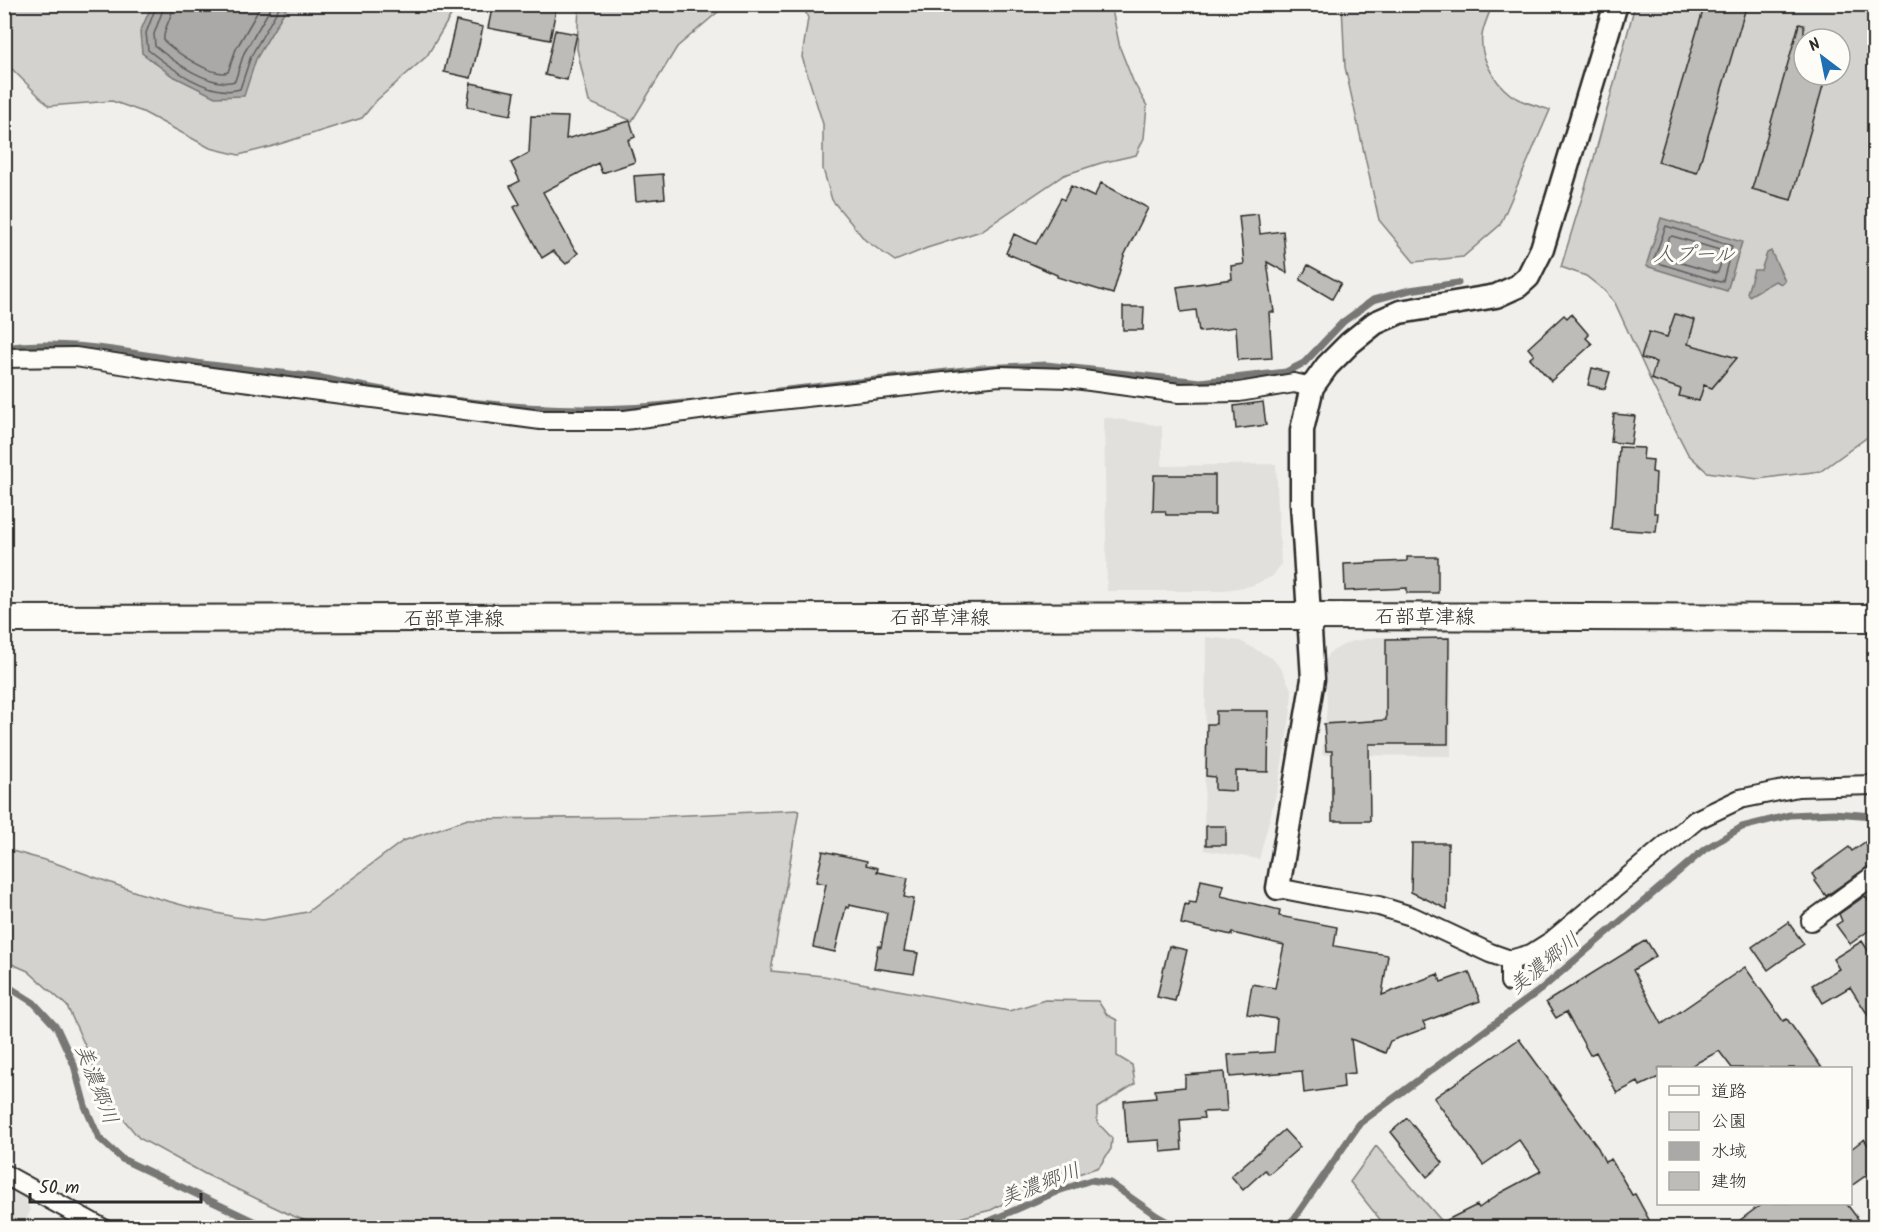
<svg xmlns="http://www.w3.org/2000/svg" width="1879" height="1232" font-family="Kalam,'Klee One',sans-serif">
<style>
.built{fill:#e1e0dc}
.green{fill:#d3d2cf;stroke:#7f7e7d;stroke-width:1.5;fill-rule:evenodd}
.water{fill:#aaa9a7;stroke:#777775;stroke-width:1.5}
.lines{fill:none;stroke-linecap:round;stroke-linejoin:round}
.shore{stroke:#5e5d5d;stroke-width:1.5}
.stream{stroke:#777775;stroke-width:7}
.building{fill:#bdbcb8;stroke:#2b2b2b;stroke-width:1.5}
.minor-casing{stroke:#2b2b2b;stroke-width:22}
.tertiary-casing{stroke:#2b2b2b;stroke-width:27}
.secondary-casing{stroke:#2b2b2b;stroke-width:30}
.minor{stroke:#fdfcf7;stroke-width:18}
.tertiary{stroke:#fdfcf7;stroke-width:22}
.secondary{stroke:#fdfcf7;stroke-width:26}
.labels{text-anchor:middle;stroke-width:6;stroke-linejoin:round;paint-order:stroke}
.street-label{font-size:20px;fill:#2b2b2b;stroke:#fdfcf7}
.water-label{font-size:21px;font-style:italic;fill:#575756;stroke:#fdfcf7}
</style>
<rect width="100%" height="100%" fill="#f0efeb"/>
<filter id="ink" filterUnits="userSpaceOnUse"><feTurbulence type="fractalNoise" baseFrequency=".0167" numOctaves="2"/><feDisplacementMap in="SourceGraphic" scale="12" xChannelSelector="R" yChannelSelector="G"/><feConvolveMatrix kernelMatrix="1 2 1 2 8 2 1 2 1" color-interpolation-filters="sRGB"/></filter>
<g filter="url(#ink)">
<path class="built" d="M 1104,417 L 1162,426 L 1162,466 L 1276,464 L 1281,564 L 1273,576 L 1251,586 L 1218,591 L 1107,591 Z
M 1206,637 L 1240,641 L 1272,658 L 1282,670 L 1292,691 L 1290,718 L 1278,787 L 1259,859 L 1204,850 Z
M 1377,637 L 1451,640 L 1451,756 L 1322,755 L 1327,706 L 1325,661 L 1329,653 L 1349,642 Z
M 5,1185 L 26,1197 L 30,1211 L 23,1227 L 5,1227 Z"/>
<path class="green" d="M 4,5 L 457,5 L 427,56 L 377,100 L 362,118 L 270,147 L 239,155 L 210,148 L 143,112 L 112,101 L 49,106 L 5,62 Z
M 579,5 L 579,4 L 726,5 L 677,47 L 632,121 L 589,102 L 577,49 Z
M 803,5 L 1111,5 L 1120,48 L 1133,81 L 1147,106 L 1144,138 L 1136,155 L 1101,163 L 1064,175 L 981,231 L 927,248 L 895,261 L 865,240 L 832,200 L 823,169 L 823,124 L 802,57 L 808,18 Z
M 1342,5 L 1492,5 C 1489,15 1483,26 1482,36 C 1479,59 1498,89 1518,99 C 1528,104 1539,106 1550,110 L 1500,225 L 1463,257 L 1414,262 L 1379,220 L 1345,67 Z
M 1635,5 L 1874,5 L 1874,435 L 1869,436 L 1821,471 L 1758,479 L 1707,472 L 1688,454 L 1653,386 L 1615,303 L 1605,291 L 1586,276 L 1561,267 L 1594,158 ZM 1804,39 L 1840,39 L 1840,75 L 1804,75 Z
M 799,810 L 771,971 L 824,976 L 1009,1011 L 1045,1000 L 1098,1001 L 1107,1015 L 1117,1020 L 1117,1056 L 1132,1065 L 1135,1084 L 1097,1108 L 1097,1122 L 1112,1138 L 1111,1149 L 1099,1167 L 1028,1191 L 991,1210 L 963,1217 L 935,1227 L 322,1227 L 293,1216 L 205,1174 L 139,1138 L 105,1097 L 87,1050 L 67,1006 L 28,971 L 5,961 L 5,849 L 55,863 L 139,893 L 189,907 L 235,917 L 263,920 L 307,912 L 403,841 L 468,819 L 644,817 Z
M 1376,1146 L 1447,1227 L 1386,1227 L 1350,1182 Z"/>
<path class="water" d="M 152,5 L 287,4 L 287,7 L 256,59 L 244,96 L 215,97 L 171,75 L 142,53 L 140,32 Z
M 1661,218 L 1742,242 L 1727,291 L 1646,266 Z
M 1771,251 L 1785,281 L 1782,284 L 1775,281 L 1749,296 L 1747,293 L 1754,270 L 1761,270 L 1767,253 Z"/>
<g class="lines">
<path class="shore" d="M 157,4 L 146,33 L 148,50 C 171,68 210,98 240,89 L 251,56 L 281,4
M 165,4 L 154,34 L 155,46 C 173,61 211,89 235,81 L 244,53 L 273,4
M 174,4 C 173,17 162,29 164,41 C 176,52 213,78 228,72 L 236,49 L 262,4
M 1666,226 L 1732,246 L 1723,281 L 1720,282 L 1655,262 L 1654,259 Z
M 1672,236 L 1723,251 L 1724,254 L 1718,272 L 1715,273 L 1665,258 L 1663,255 L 1669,238 Z"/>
<path class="stream" d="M 4,348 C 70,338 138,355 203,364 C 240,369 278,372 315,377 C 336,380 357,386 377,389 C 479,406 581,416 684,403
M 778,391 L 983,368 L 1046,365 L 1200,382 L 1286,372 L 1304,363 L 1343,322 L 1373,300 L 1410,290 L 1458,283
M 4,984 L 34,1003 L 57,1028 L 74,1065 L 85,1106 L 99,1138 L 122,1159 L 268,1228
M 974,1228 L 1058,1191 L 1091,1180 L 1110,1183 L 1157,1216 L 1179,1228
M 1283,1228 L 1294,1219 L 1360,1123 L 1540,990 L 1705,849 L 1742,827 L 1790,815 L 1833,813 L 1874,816"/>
</g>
<path class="building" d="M 493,4 L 557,4 L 550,40 L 488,28 Z
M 1705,4 L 1747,4 L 1697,173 L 1658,162 Z
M 456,21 L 483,27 L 471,78 L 444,72 Z
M 1799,24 L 1804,25 L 1804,75 L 1826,75 L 1791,200 L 1752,189 Z
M 555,30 L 577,34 L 567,80 L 545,75 Z
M 471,83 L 515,92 L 511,115 L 467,107 Z
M 531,116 L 568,117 L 566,139 L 630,121 L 635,137 L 628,140 L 635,162 L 602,173 L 598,163 L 543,192 L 573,247 L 578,253 L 566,264 L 553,251 L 542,258 L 514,207 L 520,204 L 510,186 L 520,181 L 511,163 L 529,153 Z
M 663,174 L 665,198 L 636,201 L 634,176 Z
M 1101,183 L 1148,208 L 1124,256 L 1113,294 L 1057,277 L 1057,275 L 1006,253 L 1014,234 L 1036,244 L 1061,198 L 1064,200 L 1071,186 L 1094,197 Z
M 1258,214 L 1260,234 L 1283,231 L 1287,273 L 1267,262 L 1274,312 L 1269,312 L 1272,358 L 1238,360 L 1236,327 L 1199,332 L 1196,310 L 1181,312 L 1177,287 L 1232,279 L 1231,266 L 1244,264 L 1239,216 Z
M 1308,265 L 1341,283 L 1332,299 L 1300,280 Z
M 1123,307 L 1144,307 L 1143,330 L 1123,330 Z
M 1571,314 L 1589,335 L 1586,338 L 1592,344 L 1551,381 L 1530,358 L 1534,355 L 1528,348 L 1564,315 L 1567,318 Z
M 1675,314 L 1695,320 L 1688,344 L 1737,358 L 1712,388 L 1704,385 L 1699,401 L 1679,396 L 1681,389 L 1651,379 L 1656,362 L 1641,358 L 1649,332 L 1667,337 Z
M 1592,368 L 1610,372 L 1605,389 L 1588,385 Z
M 1263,402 L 1266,425 L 1236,429 L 1234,406 Z
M 1614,414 L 1635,416 L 1631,444 L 1611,442 Z
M 1619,447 L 1644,448 L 1643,459 L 1653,460 L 1652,472 L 1656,473 L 1654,513 L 1658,513 L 1656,532 L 1611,529 L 1613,505 L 1615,505 Z
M 1154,475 L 1215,475 L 1215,515 L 1166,515 L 1165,511 L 1153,511 Z
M 1407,557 L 1438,557 L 1438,593 L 1407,593 L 1407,588 L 1345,591 L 1344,564 L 1407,561 Z
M 1449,638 L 1448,744 L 1369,744 L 1370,821 L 1332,821 L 1332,751 L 1326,751 L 1324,724 L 1386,720 L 1386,639 Z
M 1216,711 L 1269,711 L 1268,772 L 1236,771 L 1236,791 L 1215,790 L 1215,777 L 1206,776 L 1207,724 L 1216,724 Z
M 1206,826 L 1226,826 L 1226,845 L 1206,845 Z
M 1865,842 L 1875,855 L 1875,862 L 1826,896 L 1815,881 L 1816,880 L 1812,874 L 1849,847 L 1852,851 Z
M 1412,843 L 1448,843 L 1447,909 L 1411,892 Z
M 823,851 L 867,861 L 866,865 L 878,868 L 877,872 L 908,878 L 904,897 L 914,899 L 904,951 L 918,953 L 914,974 L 874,968 L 878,946 L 881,947 L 887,913 L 849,905 L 849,908 L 846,907 L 835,952 L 813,947 L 826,884 L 816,882 Z
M 1201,880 L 1224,885 L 1221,896 L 1280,910 L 1279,916 L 1337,927 L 1334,946 L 1388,955 L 1382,995 L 1438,974 L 1441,982 L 1469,972 L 1480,1001 L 1423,1022 L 1426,1028 L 1390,1041 L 1385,1053 L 1351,1039 L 1355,1073 L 1343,1074 L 1344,1087 L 1304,1093 L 1302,1071 L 1230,1077 L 1228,1055 L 1274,1052 L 1277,1019 L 1247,1014 L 1252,984 L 1275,988 L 1284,945 L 1232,933 L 1232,935 L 1181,924 L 1185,904 L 1189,905 L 1189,902 L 1196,903 Z
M 1865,896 L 1875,910 L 1875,926 L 1850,944 L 1836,925 L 1842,921 L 1839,914 Z
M 1788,922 L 1804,944 L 1768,970 L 1752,947 Z
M 1646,940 L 1656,956 L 1633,970 L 1662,1024 L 1745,967 L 1783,1021 L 1787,1019 L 1822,1068 L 1732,1068 L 1719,1051 L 1687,1068 L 1659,1068 L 1659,1077 L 1640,1086 L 1638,1082 L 1617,1093 L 1596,1052 L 1590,1055 L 1566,1012 L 1556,1018 L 1546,1002 Z
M 1862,941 L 1875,961 L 1875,1026 L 1850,987 L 1823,1003 L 1812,985 L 1839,969 L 1833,959 Z
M 1169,946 L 1187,950 L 1175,1001 L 1157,997 Z
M 1519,1039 L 1598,1148 L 1605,1162 L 1611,1159 L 1632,1195 L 1635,1194 L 1653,1227 L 1433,1227 L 1477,1205 L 1479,1208 L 1500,1193 L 1541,1171 L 1519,1140 L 1483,1165 L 1434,1098 Z
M 1224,1072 L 1227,1111 L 1203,1112 L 1204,1118 L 1180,1120 L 1182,1150 L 1161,1152 L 1160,1140 L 1127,1142 L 1124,1101 L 1156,1098 L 1155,1090 L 1185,1087 L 1185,1075 Z
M 1407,1118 L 1443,1163 L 1427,1177 L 1391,1132 Z
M 1284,1130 L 1300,1147 L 1269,1174 L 1265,1170 L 1243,1190 L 1231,1176 Z
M 1864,1139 L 1875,1155 L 1875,1169 L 1851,1186 L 1851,1149 Z
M 1763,1203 L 1846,1203 L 1864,1227 L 1731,1227 Z"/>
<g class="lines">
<defs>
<path id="minor" d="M 4,358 L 75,357 L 173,372 L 541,420 L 625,420 L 743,404 L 999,376 L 1068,378 L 1179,393 L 1239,392 L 1294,383 L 1312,387
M 1278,888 L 1329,898 L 1379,906 L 1411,916 L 1490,953 L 1510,960 L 1531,954 L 1553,940 L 1696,820 L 1740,799 L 1798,787 L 1874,785
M 1811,921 L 1874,875
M 1510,982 L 1510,960
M 4,1174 L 102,1228"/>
<path id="tertiary" d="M 1278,888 L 1313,679 L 1302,503 L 1302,430 L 1312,387 L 1327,366 L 1350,343 L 1375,323 L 1400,312 L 1496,296 L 1518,286 L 1528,277 L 1542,249 L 1616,4"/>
<path id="secondary" d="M 4,619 L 1308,616 L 1874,618"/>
</defs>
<use href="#minor" class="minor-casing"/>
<use href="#tertiary" class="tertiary-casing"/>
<use href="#secondary" class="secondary-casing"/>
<use href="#minor" class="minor"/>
<use href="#tertiary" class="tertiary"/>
<use href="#secondary" class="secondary"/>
</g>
</g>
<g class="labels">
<g class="street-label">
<text x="1425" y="623">石部草津線</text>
<text x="940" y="624">石部草津線</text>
<text x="454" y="625">石部草津線</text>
</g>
<g class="water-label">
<text x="1694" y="261">人プール</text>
<text transform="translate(1544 963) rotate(-39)" y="7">美濃郷川</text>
<text transform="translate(97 1084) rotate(69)" y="7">美濃郷川</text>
<text transform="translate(1040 1184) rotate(-21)" y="7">美濃郷川</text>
</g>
</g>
<rect width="1879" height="1232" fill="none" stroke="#fdfcf7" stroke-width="24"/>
<rect x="12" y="12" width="1855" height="1208" fill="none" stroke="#2b2b2b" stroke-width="2" filter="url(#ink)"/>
<rect x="1657" y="1067" width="195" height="138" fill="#fdfcf7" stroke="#a9a8a5" stroke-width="1.5"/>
<rect x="1669" y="1086" width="30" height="9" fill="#fdfcf7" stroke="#a9a8a5" stroke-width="1.5"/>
<text x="1711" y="1097" font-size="18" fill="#2b2b2b">道路</text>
<rect x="1669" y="1112" width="30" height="18" fill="#d3d2cf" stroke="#a9a8a5" stroke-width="1.5"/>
<text x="1711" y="1127" font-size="18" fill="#2b2b2b">公園</text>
<rect x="1669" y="1142" width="30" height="18" fill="#aaa9a7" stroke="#a9a8a5" stroke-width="1.5"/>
<text x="1711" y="1157" font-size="18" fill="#2b2b2b">水域</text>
<rect x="1669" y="1172" width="30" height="18" fill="#bdbcb8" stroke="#a9a8a5" stroke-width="1.5"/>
<text x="1711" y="1187" font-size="18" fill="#2b2b2b">建物</text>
<g transform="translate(1822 57) rotate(328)"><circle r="28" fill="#fdfcf7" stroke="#a9a8a5" stroke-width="1.5"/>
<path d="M0-4.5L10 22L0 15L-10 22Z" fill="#1f6fb2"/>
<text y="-9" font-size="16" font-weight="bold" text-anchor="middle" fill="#2b2b2b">N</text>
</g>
<path d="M30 1193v9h171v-9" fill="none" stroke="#2b2b2b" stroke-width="3"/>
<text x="39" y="1193" font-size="18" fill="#2b2b2b" stroke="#fdfcf7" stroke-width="4.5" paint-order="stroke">50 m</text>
</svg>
